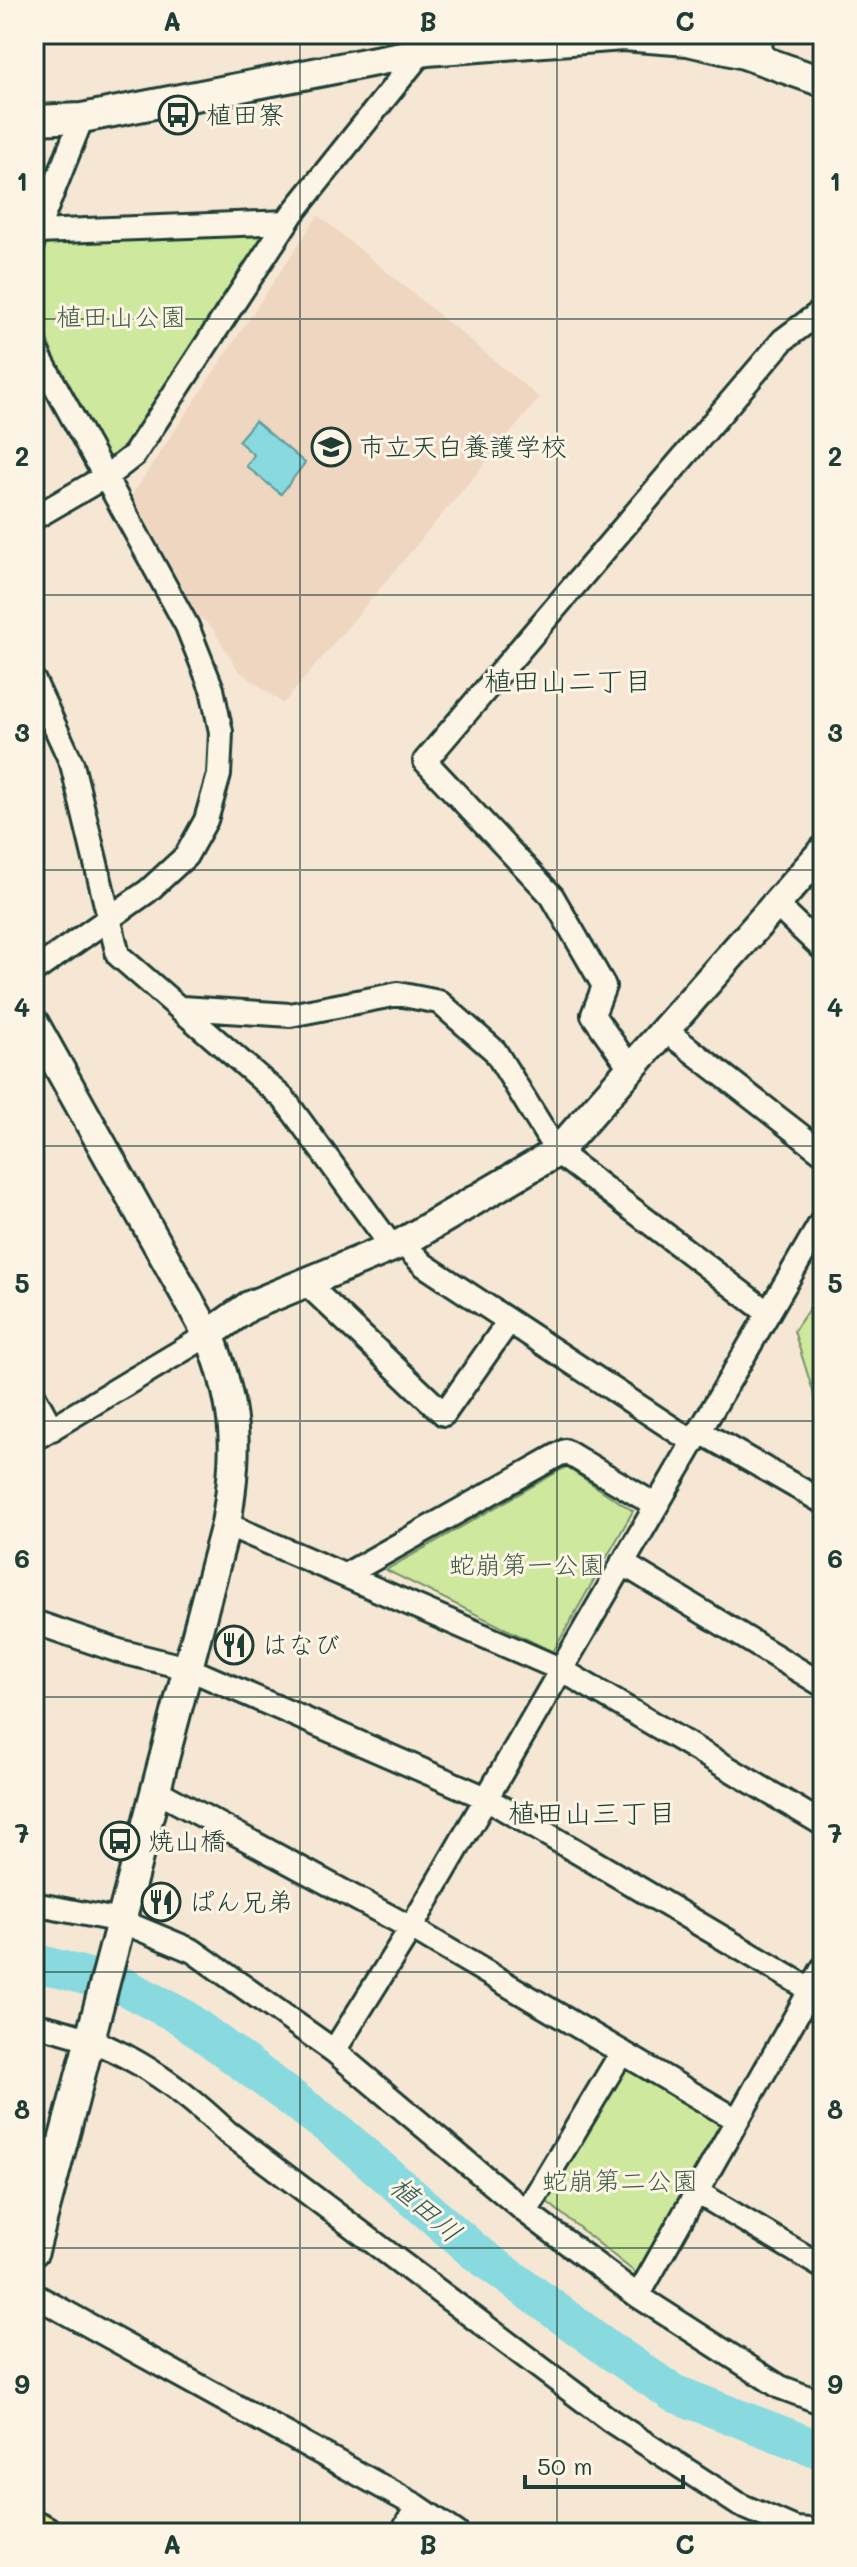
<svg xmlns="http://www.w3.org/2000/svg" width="857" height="2567" font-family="Mali,'Klee One',sans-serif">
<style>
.built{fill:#efd6c0}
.green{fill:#cee89e;stroke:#769269;stroke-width:2}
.water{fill:#88dadf;stroke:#5e9b9b;stroke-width:2}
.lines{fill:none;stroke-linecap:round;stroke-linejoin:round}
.river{stroke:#88dadf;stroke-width:38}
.minor-casing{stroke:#1f3d34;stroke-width:28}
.tertiary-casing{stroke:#1f3d34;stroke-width:34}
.primary-casing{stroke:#1f3d34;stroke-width:40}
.minor{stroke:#fcf5e5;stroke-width:22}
.tertiary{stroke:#fcf5e5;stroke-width:28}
.primary{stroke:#f6e381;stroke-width:34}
.grid{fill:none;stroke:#1f3d34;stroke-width:2;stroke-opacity:0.55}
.labels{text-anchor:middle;stroke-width:6;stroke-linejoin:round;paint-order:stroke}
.poi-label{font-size:26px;fill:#1f3d34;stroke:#fcf5e5;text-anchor:start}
.park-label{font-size:26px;fill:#425f49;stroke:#fcf5e5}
.neighbourhood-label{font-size:28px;fill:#1f3d34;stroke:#fcf5e5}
.water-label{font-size:28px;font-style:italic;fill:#345c56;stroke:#fcf5e5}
.neatline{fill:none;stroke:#1f3d34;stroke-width:3}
.grid-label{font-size:26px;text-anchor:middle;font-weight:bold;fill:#1f3d34}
</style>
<rect width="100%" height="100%" fill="#f6e7d4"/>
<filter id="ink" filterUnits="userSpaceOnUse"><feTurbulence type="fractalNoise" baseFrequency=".0125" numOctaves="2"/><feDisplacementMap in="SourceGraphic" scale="16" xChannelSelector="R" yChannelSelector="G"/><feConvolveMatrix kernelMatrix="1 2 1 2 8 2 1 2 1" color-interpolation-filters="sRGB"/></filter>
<g filter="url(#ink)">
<path class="built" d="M 318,215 L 540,398 L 283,704 L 238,670 L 213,629 L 197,614 L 132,495 Z"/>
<path class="green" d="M 266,234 L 125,449 L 109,463 C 84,415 35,341 38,286 C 38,272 43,257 46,244 Z
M 823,1288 L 823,1423 L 794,1331 Z
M 566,1467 L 633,1511 L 553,1652 L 386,1570 Z
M 630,2050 L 731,2105 L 637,2274 L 541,2197 Z"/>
<path class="water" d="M 255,421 L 305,463 L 281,494 L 246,466 L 254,455 L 238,441 Z"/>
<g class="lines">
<path class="river" d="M 34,1962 L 125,1987 L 182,2017 L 341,2135 L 474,2251 L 611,2351 L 673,2393 L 823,2451"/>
<defs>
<path id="minor" d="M 760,34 L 761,60
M 37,232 L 287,222
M 34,239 L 82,118
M 34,347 L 187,626 L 212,689 L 221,732 L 219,775 L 206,820 L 186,856 L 148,891 L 34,971
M 34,518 L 111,473 L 134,455 L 292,214 L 420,54
M 34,681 L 72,764 L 118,955 L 284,1099 L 392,1247
M 776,905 L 823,949
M 182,1008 L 290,1015 L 398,994 L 439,1002 L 495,1051 L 557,1152 L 768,1313
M 665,1030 L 823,1153
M 631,1069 L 593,1015 L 604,986 L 552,896 L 425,761 L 783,340 L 823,310
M 402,1243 L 424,1265 L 693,1442
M 307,1284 L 444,1414 L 509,1321
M 34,1396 L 52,1429
M 699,1431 L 823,1502
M 34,1439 L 208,1335
M 226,1524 L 560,1669 L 823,1824
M 622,1563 L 823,1685
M 347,1574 L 565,1451 L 655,1505
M 34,1622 L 119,1651 L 187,1668 L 484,1797 L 823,1997
M 155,1790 L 411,1928 L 737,2120
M 34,1904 L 121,1921 L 193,1951 L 334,2051 L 526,2212 L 638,2296 L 780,2387 L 823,2403
M 34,2025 C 111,2038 172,2079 227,2132 L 611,2421 L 740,2505 L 796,2529 L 823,2531
M 334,2051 L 411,1928 L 823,1219
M 697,2192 L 823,2267
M 526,2212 L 622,2052
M 34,2295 L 417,2506 L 457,2533
M 638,2296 L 823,1968
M 402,2533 L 417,2506"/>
<path id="tertiary" d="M 34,120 L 82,118 L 427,51 L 623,36 L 688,41 L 744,54 L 823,82
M 34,1023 L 212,1342 C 238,1412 238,1452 226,1524 L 34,2251
M 208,1335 L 249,1306 L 402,1243 L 557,1152 L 823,851"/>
<path id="primary" d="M 34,2528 L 44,2533"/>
</defs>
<use href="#minor" class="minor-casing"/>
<use href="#tertiary" class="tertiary-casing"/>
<use href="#primary" class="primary-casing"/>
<use href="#minor" class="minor"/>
<use href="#tertiary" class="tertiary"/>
<use href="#primary" class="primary"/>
</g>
</g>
<path class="grid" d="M 300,34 L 300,2533M 557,34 L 557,2533M 34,319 L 823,319M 34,595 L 823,595M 34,870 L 823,870M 34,1146 L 823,1146M 34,1421 L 823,1421M 34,1697 L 823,1697M 34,1972 L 823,1972M 34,2248 L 823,2248"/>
<defs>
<symbol id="bus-ring" viewBox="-11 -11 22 22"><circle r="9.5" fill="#fcf5e5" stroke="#1f3d34" stroke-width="1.5"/><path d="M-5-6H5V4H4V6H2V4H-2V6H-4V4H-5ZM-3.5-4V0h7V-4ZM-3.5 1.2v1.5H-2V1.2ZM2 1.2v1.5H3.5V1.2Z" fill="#1f3d34"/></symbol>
<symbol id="school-ring" viewBox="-11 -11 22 22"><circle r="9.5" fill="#fcf5e5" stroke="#1f3d34" stroke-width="1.5"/><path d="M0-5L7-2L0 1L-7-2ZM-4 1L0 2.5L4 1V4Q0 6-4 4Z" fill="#1f3d34"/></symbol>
<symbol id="restaurant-ring" viewBox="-11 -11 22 22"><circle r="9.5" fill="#fcf5e5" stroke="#1f3d34" stroke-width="1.5"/><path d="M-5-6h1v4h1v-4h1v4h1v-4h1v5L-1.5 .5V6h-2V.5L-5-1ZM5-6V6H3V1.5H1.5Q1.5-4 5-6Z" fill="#1f3d34"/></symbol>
</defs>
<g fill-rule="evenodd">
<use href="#bus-ring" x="156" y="93" width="44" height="44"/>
<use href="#school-ring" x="309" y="425" width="44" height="44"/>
<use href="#restaurant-ring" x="212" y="1623" width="44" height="44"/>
<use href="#bus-ring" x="98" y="1819" width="44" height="44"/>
<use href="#restaurant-ring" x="139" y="1880" width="44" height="44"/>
</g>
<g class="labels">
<g class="poi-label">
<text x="206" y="124">植田寮</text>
<text x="359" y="456">市立天白養護学校</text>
<text x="262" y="1654">はなび</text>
<text x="148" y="1850">焼山橋</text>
<text x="189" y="1911">ぱん兄弟</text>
</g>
<g class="park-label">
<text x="121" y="326">植田山公園</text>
<text x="527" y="1574">蛇崩第一公園</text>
<text x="620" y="2190">蛇崩第二公園</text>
</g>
<g class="neighbourhood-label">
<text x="568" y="691">植田山二丁目</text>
<text x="592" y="1823">植田山三丁目</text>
</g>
<g class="water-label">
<text transform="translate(426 2209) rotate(41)" y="10">植田川</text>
</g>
</g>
<rect width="857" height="2567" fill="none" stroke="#fcf5e5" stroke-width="88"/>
<path d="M525 2475v12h158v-12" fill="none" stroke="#1f3d34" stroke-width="4"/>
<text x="537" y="2475" font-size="24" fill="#1f3d34" stroke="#fcf5e5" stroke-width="6" paint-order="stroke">50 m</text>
<rect x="44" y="44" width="769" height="2479" class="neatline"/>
<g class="grid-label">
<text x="172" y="31">A</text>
<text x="428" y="31">B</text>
<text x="685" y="31">C</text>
<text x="22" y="191">1</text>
<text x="835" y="191">1</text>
<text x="22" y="466">2</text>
<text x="835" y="466">2</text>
<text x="22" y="742">3</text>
<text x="835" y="742">3</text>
<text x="22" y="1017">4</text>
<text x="835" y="1017">4</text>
<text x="22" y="1293">5</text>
<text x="835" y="1293">5</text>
<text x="22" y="1568">6</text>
<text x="835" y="1568">6</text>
<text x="22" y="1843">7</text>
<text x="835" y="1843">7</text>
<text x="22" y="2119">8</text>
<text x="835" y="2119">8</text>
<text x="22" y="2394">9</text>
<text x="835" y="2394">9</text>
<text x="172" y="2554">A</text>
<text x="428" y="2554">B</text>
<text x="685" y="2554">C</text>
</g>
</svg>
